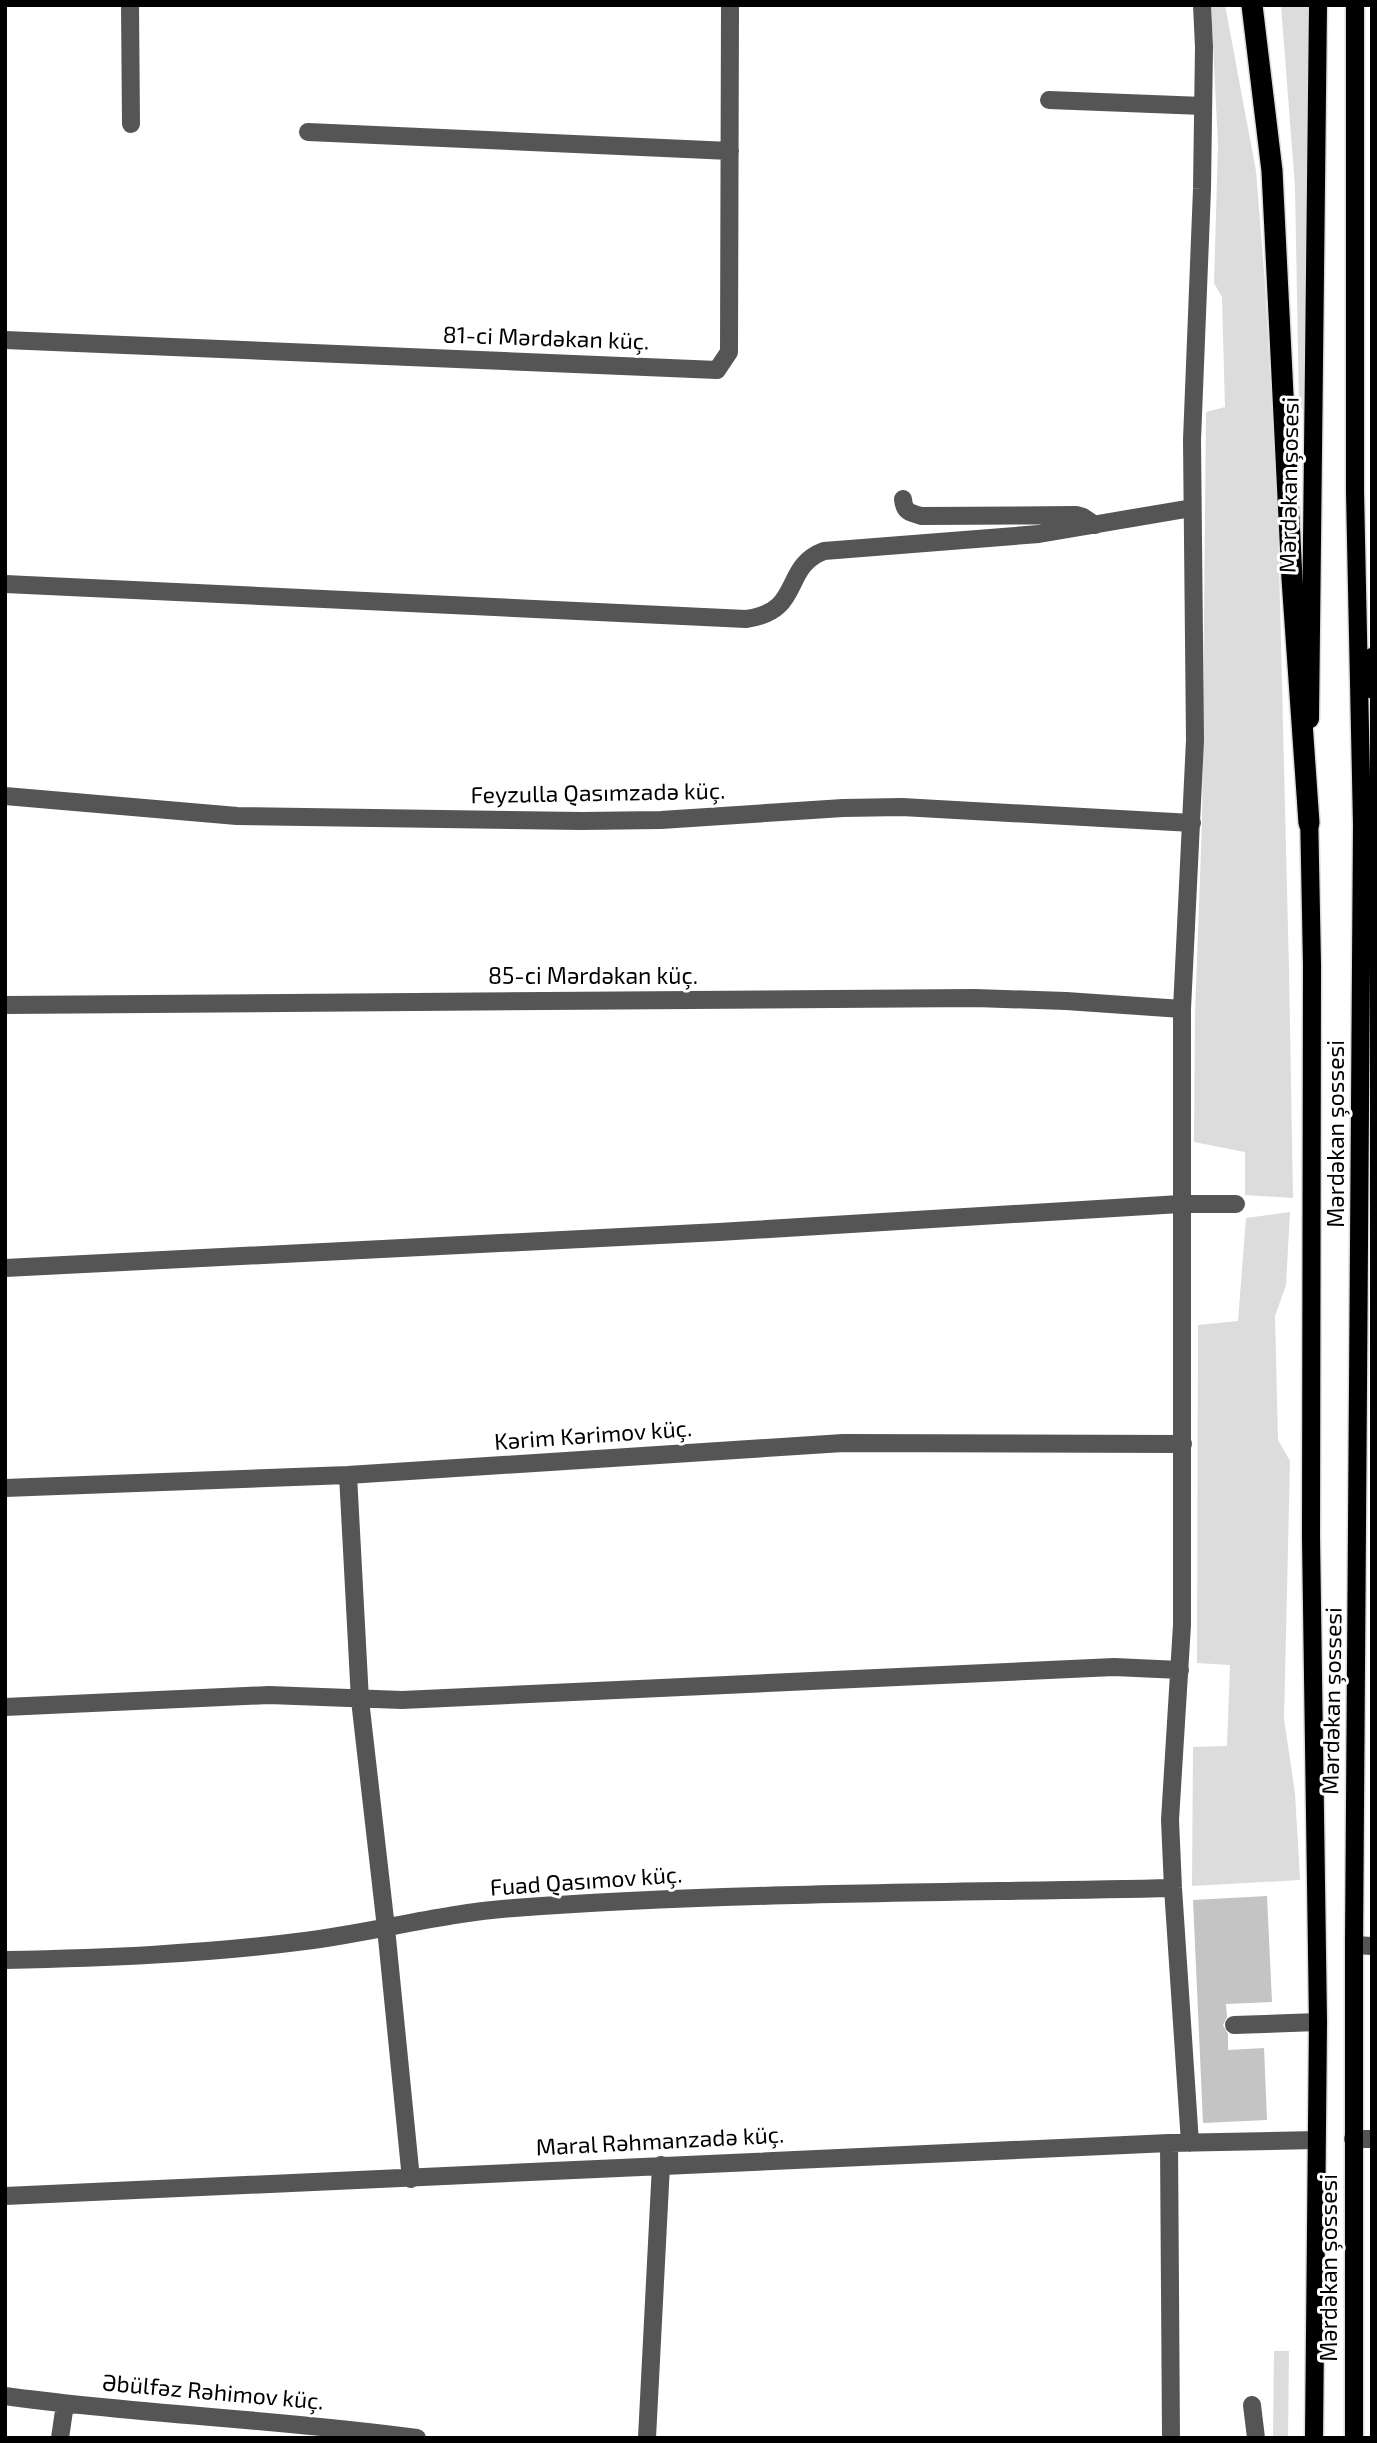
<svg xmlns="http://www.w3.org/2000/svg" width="1377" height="2443" font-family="'Exo 2',sans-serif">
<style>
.green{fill:#dcdcdc}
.building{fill:#c4c4c4}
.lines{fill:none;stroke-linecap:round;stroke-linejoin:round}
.major-casing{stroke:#dbdbdb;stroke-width:21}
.highway-casing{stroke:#dbdbdb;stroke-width:24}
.minor{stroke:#555;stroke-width:18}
.major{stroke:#000;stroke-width:18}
.highway{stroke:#000;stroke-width:21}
.labels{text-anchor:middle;stroke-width:6;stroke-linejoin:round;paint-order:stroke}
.street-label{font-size:23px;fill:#000;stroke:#fff}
</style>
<rect width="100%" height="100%" fill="#fff"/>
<path class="green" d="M 1211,5 L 1225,5 L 1256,171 L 1265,284 L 1278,522 L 1289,970 L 1293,1198 L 1245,1195 L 1245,1152 L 1194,1142 L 1195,1014 L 1202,823 L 1206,412 L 1225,407 L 1222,297 L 1214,283 L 1218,145 Z
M 1281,5 L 1309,5 L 1305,412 L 1299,406 L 1295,187 Z
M 1290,1212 L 1286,1285 L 1275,1316 L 1278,1440 L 1290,1461 L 1284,1719 L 1295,1793 L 1300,1880 L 1192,1886 L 1193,1747 L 1227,1746 L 1230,1665 L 1197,1663 L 1198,1325 L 1238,1321 L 1246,1218 Z
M 1274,2351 L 1289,2351 L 1288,2438 L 1273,2438 Z"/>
<path class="building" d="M 1267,1896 L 1272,2002 L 1226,2004 L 1227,2017 L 1223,2025 L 1228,2034 L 1228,2050 L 1264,2048 L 1267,2120 L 1203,2123 L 1193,1900 Z"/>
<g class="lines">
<defs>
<path id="major" d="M 1370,689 L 1372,657
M 1310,719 L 1318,5
M 1309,810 L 1312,965 L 1311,1537 L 1318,2022 L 1314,2438
M 1354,2438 L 1354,1945 L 1362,825 L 1355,492 L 1355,5"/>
<path id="highway" d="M 1252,5 L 1272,171 L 1292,579 L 1309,823"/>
</defs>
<use href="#major" class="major-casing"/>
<use href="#highway" class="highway-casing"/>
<path class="minor" d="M 130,5 L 131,124
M 1049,100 L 1203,106
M 308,132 L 730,151
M 5,340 L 717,370 L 729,352 L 730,5
M 903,499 C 904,512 910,513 922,516 L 1076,515 L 1083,517 L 1095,525
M 5,584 L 746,619 C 804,611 781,567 824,551 L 1039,534 L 1192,508
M 5,796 L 237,816 L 582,821 L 661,820 L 843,808 L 902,807 L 1192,823
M 5,1005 L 975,998 L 1066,1001 L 1182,1009
M 5,1268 L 719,1232 L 1180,1204 L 1236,1204
M 348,1475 L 360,1700 L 386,1928 L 411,2179
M 5,1488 L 348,1475 L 843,1443 L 1183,1444
M 5,1707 L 269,1695 L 402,1700 L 1114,1667 L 1180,1670
M 1354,1945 L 1372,1946
M 5,1960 C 105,1958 205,1954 305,1941 C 375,1932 443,1913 514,1908 C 733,1892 953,1893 1173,1888
M 1234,2025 L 1318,2022
M 1353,2139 L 1372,2139
M 1169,2143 L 1171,2438
M 1190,2143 L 1173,1888 L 1170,1820 L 1182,1625 L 1182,1009 L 1195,740 L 1192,440 L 1202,189 L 1204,47 L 1202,5
M 5,2196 L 1169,2143 L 1316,2140
M 5,2396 C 142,2415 280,2419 417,2438
M 1252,2405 L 1256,2438
M 60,2438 L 65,2404
M 647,2438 L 661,2165"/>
<use href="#major" class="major"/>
<use href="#highway" class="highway"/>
</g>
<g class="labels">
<g class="street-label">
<text transform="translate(546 338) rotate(2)" y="8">81-ci Mərdəkan küç.</text>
<text transform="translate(1289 485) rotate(-89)" y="8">Mərdəkan şosesi</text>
<text transform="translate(598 793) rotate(-1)" y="8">Feyzulla Qasımzadə küç.</text>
<text x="593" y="984">85-ci Mərdəkan küç.</text>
<text transform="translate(1336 1134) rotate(-90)" y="8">Mərdəkan şossesi</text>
<text transform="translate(593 1435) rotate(-4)" y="8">Kərim Kərimov küç.</text>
<text transform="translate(1332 1701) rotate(-89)" y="8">Mərdəkan şossesi</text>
<text transform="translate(586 1881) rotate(-4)" y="8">Fuad Qasımov küç.</text>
<text transform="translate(660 2141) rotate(-3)" y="8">Maral Rəhmanzadə küç.</text>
<text transform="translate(1329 2268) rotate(-90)" y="8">Mərdəkan şossesi</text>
<text transform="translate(213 2392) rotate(5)" y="8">Əbülfəz Rəhimov küç.</text>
</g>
</g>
<rect width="1377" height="2443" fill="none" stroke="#000000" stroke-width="14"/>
</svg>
